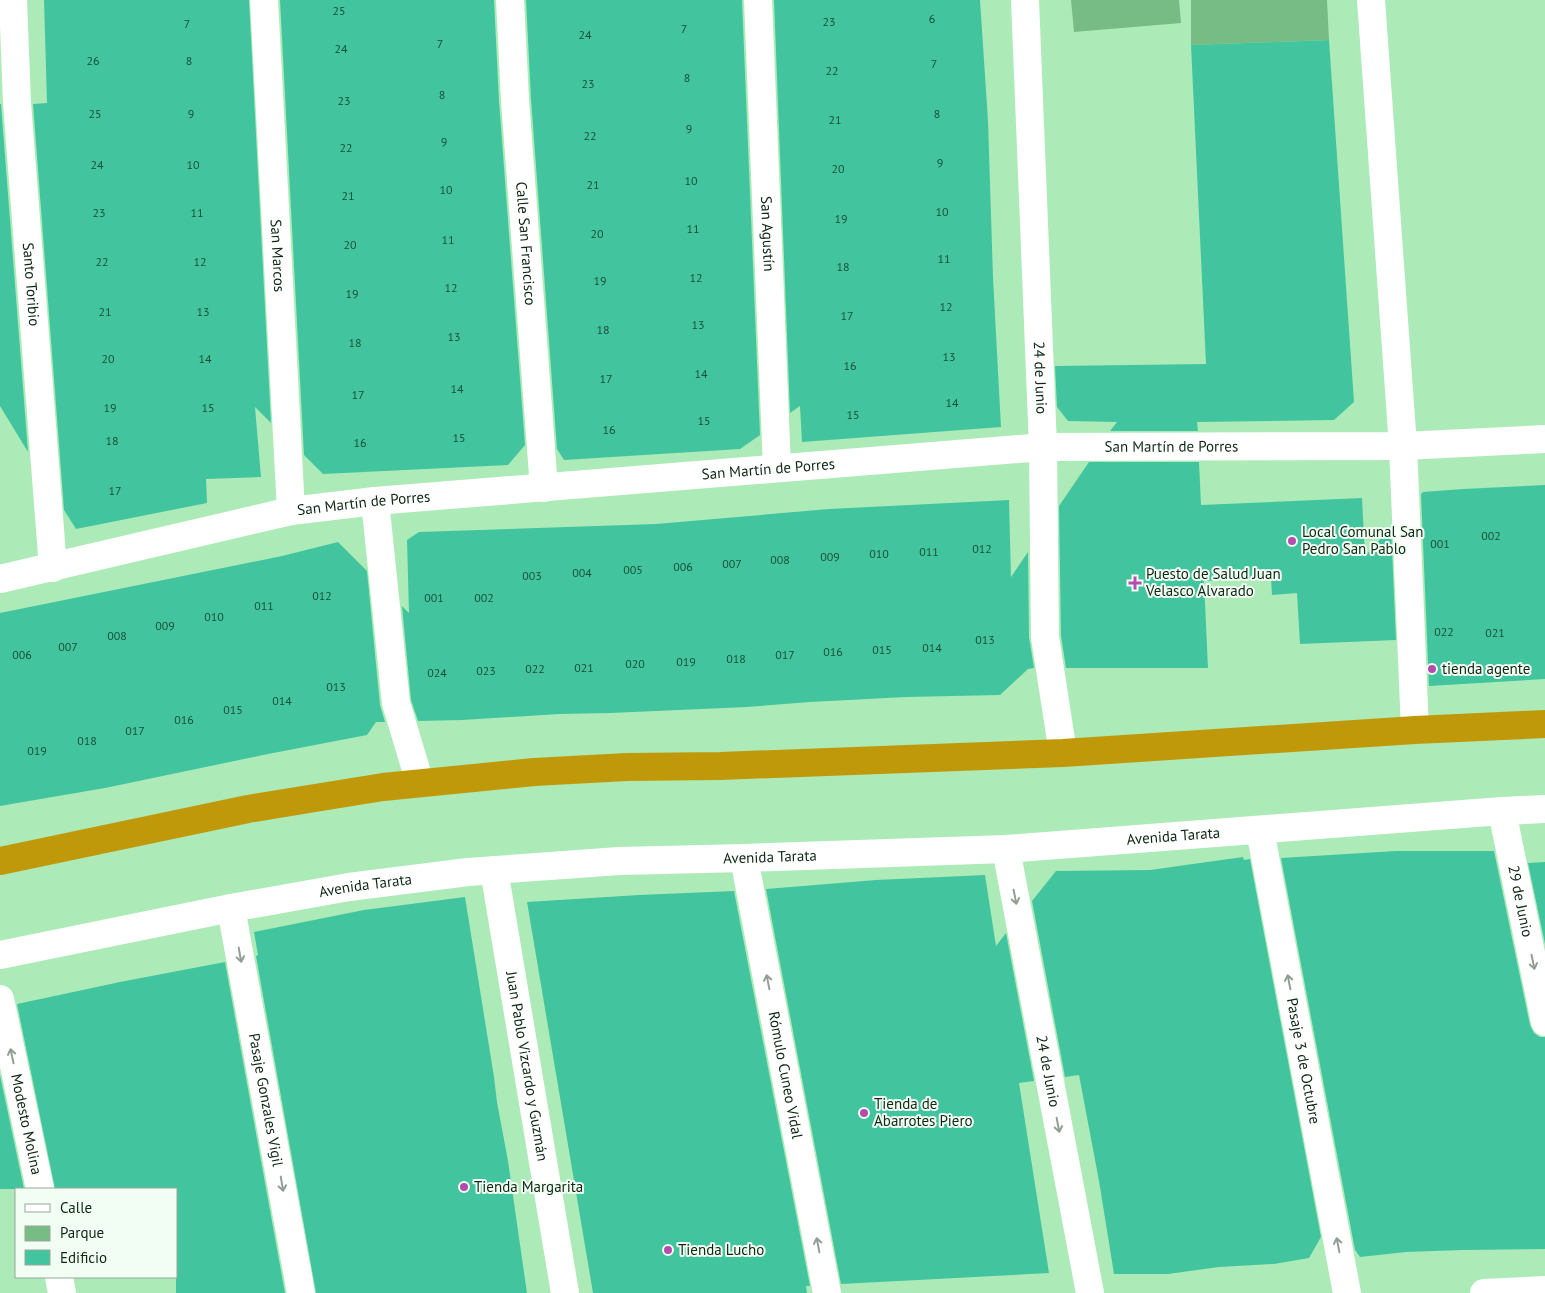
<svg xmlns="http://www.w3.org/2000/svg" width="1545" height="1293" font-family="'PT Sans',sans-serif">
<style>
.green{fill:#77bb85}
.building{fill:#42c59f}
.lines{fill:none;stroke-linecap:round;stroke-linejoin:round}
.minor{stroke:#fff;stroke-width:28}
.highway{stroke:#c0990b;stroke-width:28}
.oneway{stroke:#929e95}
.poi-dot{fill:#b54caf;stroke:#f2fef3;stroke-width:2}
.labels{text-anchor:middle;stroke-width:4;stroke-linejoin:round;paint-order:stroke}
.number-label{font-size:12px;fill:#1a4e37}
.street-label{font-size:15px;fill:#0d2714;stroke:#f2fef3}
.poi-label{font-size:15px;fill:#0d2714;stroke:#f2fef3;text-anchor:start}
</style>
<rect width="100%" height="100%" fill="#acebb8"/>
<path class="green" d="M 1071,0 L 1179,0 L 1181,23 L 1074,32 Z
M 1191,0 L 1327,0 L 1329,40 L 1191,45 Z"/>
<path class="building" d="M 44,0 L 249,0 L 271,423 L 255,407 L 261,477 L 206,479 L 207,503 L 76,529 L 64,510 L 33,104 L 47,103 Z
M 280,0 L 494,0 L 499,101 L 525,445 L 508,465 L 323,474 L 304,455 Z
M 526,0 L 742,0 L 760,435 L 740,449 L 564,460 L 557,449 L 531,99 Z
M 774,0 L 980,0 L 988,121 L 993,278 L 1001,427 L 802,442 L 800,406 L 790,413 Z
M 1329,40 L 1354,402 L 1334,420 L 1197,422 L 1198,431 L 1110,431 L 1117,422 L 1068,421 L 1057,407 L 1055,366 L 1206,364 L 1191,45 Z
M 0,104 L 1,104 L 28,452 L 0,406 Z
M 1089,462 L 1199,462 L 1201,505 L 1362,498 L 1365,556 L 1391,527 L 1396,640 L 1300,644 L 1297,593 L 1272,595 L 1271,577 L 1204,581 L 1208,668 L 1066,668 L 1061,636 L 1059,506 Z
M 1545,485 L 1545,679 L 1429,686 L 1421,494 L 1423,492 L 1463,489 Z
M 1009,500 L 1011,577 L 1028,552 L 1029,637 L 1034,668 L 1028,669 L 1000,695 L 906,697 L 810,702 L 747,707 L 611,713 L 559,714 L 462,720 L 418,721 L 411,700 L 402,606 L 409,613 L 407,540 L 419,532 L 656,524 L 829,509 Z
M 338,542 L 367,571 L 380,705 L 385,722 L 376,722 L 367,735 L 268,754 L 105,788 L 0,806 L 0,613 L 282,556 Z
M 1396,851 L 1494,851 L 1530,1025 L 1534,1033 L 1540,1037 L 1545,1037 L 1545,1249 L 1463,1250 L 1406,1252 L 1360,1257 L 1355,1250 L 1281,858 Z
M 1243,857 L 1244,860 L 1250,859 L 1321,1237 L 1309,1258 L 1274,1264 L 1219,1267 L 1168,1274 L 1114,1274 L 1099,1181 L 1079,1075 L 1065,1077 L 1032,901 L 1056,871 L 1150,870 Z
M 1545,862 L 1545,944 L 1528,863 Z
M 985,875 L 996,946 L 1006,933 L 1034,1081 L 1019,1083 L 1049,1273 L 841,1284 L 766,889 L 876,880 Z
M 734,891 L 810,1286 L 806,1286 L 807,1293 L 593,1293 L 527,902 L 639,895 Z
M 465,897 L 494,1077 L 497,1102 L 508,1161 L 527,1293 L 316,1293 L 256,956 L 258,955 L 254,932 L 364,910 Z
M 225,962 L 285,1293 L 176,1293 L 176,1189 L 55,1189 L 17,1004 L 120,982 Z
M 0,1075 L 24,1189 L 0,1189 Z"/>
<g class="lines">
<g class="minor">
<path id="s1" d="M 13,0 L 17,103 L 53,568"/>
<path id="s2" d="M 264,0 L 291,511"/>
<path id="s3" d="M 510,0 L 515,100 L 544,488"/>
<path id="s4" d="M 758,0 L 777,468"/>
<path id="s5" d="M 1025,0 L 1043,447 L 1045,637 L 1063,753"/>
<path d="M 1371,0 L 1403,446 L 1415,730"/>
<path d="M 375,501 L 396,703 L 420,783"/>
<path id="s6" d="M 0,579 L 291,511 L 375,501 L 1043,447 L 1403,446 L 1545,439"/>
<path id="s7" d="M 1502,811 L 1545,1022"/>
<path id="s8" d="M 1260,830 L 1347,1293"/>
<path id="s9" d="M 1006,849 L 1090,1293"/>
<path id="s10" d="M 744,858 L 827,1293"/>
<path id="s11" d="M 494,870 L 565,1293"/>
<path id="s12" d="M 231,908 L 301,1293"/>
<path id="s13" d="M 0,955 L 231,908 L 349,887 L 468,872 L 619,861 L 744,858 L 1006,849 L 1502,811 L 1545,809"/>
<path id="s14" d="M 0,999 L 40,1189"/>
<path d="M 59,1277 L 62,1293"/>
<path d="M 1484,1293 L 1545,1290"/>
</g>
<path class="highway" d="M 0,861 L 248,809 L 315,798 L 383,787 L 534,772 L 627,767 L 720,766 L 1063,753 L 1415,730 L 1545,724"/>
</g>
<defs><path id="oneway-shaft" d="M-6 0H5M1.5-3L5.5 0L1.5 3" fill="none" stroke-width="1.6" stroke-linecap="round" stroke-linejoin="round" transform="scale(1.25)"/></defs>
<g class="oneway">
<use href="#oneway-shaft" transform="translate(1015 897) rotate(79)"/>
<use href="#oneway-shaft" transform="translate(240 955) rotate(80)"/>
<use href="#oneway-shaft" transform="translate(1533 962) rotate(78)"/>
<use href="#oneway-shaft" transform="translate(768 982) rotate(-101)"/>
<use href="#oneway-shaft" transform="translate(1289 982) rotate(-101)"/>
<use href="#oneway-shaft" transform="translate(12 1056) rotate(-102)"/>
<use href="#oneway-shaft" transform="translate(1058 1125) rotate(79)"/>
<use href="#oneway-shaft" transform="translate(282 1184) rotate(80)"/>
<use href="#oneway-shaft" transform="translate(818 1245) rotate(-101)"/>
<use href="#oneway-shaft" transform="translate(1338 1245) rotate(-101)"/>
</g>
<g class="poi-dot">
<circle cx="1292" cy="541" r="5"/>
<path d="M1132.5 575.5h5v5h5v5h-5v5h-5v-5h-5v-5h5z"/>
<circle cx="1432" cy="669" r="5"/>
<circle cx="864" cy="1113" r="5"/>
<circle cx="464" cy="1187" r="5"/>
<circle cx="668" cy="1250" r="5"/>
</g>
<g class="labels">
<g class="number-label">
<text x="339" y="15">25</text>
<text x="932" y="23">6</text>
<text x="829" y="26">23</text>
<text x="187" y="28">7</text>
<text x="684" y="33">7</text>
<text x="585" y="39">24</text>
<text x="440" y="48">7</text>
<text x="341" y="53">24</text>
<text x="93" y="65">26</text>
<text x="189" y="65">8</text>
<text x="934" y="68">7</text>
<text x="832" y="75">22</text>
<text x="687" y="82">8</text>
<text x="588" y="88">23</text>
<text x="442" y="99">8</text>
<text x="344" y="105">23</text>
<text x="95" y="118">25</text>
<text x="191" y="118">9</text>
<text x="937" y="118">8</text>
<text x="835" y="124">21</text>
<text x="689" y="133">9</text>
<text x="590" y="140">22</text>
<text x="444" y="146">9</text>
<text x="346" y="152">22</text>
<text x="940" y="167">9</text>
<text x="97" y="169">24</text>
<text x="193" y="169">10</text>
<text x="838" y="173">20</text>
<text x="691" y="185">10</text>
<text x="593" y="189">21</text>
<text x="446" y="194">10</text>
<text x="348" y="200">21</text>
<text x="942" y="216">10</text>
<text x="99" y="217">23</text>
<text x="197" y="217">11</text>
<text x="841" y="223">19</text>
<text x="693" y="233">11</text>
<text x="597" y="238">20</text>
<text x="448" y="244">11</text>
<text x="350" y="249">20</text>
<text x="944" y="263">11</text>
<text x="102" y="266">22</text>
<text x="200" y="266">12</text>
<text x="843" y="271">18</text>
<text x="696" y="282">12</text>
<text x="600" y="285">19</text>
<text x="451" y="292">12</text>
<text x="352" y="298">19</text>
<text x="946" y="311">12</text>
<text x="105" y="316">21</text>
<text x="203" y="316">13</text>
<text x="847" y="320">17</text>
<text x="698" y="329">13</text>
<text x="603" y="334">18</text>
<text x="454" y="341">13</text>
<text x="355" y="347">18</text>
<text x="949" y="361">13</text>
<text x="108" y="363">20</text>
<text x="205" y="363">14</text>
<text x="850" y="370">16</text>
<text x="701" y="378">14</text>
<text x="606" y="383">17</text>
<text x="457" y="393">14</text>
<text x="358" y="399">17</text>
<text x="952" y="407">14</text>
<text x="110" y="412">19</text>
<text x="208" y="412">15</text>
<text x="853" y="419">15</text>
<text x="704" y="425">15</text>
<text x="609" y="434">16</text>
<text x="459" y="442">15</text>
<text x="112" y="445">18</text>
<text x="360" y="447">16</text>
<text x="115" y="495">17</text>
<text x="1491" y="540">002</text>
<text x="1440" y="548">001</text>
<text x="982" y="553">012</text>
<text x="929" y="556">011</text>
<text x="879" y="558">010</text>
<text x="830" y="561">009</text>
<text x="780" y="564">008</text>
<text x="732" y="568">007</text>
<text x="683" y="571">006</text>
<text x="633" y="574">005</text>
<text x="582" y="577">004</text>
<text x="532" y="580">003</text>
<text x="322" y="600">012</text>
<text x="434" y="602">001</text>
<text x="484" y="602">002</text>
<text x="264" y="610">011</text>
<text x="214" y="621">010</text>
<text x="165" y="630">009</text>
<text x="1444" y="636">022</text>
<text x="1495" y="637">021</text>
<text x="117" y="640">008</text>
<text x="985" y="644">013</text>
<text x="68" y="651">007</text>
<text x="932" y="652">014</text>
<text x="882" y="654">015</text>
<text x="833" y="656">016</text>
<text x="22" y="659">006</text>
<text x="785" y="659">017</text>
<text x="736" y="663">018</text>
<text x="686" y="666">019</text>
<text x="635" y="668">020</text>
<text x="584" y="672">021</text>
<text x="535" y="673">022</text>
<text x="486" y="675">023</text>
<text x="437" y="677">024</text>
<text x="336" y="691">013</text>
<text x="282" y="705">014</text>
<text x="233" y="714">015</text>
<text x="184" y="724">016</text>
<text x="135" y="735">017</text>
<text x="87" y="745">018</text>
<text x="37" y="755">019</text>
</g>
<g class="street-label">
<text dy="5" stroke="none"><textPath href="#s4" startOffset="234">San Agustín</textPath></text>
<text dy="5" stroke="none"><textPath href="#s3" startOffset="244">Calle San Francisco</textPath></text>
<text dy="5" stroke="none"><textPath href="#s2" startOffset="256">San Marcos</textPath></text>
<text dy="5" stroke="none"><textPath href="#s1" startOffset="285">Santo Toribio</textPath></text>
<text dy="5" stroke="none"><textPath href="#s5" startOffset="378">24 de Junio</textPath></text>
<text dy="5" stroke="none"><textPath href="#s6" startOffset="1182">San Martín de Porres</textPath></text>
<text dy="5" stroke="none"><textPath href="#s6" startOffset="778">San Martín de Porres</textPath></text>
<text dy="5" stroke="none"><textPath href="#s6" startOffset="372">San Martín de Porres</textPath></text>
<text dy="5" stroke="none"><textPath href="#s13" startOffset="1182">Avenida Tarata</textPath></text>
<text dy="5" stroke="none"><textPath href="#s13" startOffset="778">Avenida Tarata</textPath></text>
<text dy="5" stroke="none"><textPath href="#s13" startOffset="372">Avenida Tarata</textPath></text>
<text dy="5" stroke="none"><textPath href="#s7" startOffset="92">29 de Junio</textPath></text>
<text dy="5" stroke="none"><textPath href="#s8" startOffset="235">Pasaje 3 de Octubre</textPath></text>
<text dy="5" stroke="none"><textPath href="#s11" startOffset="199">Juan Pablo Vizcardo y Guzmán</textPath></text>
<text dy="5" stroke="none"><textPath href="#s9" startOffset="226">24 de Junio</textPath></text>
<text dy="5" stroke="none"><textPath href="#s10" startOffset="221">Rómulo Cuneo Vidal</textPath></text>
<text dy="5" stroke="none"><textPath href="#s12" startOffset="195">Pasaje Gonzales Vigil</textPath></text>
<text dy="5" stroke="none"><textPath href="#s14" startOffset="128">Modesto Molina</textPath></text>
</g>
<g class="poi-label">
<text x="1302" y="537">Local Comunal San<tspan x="1302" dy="17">Pedro San Pablo</tspan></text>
<text x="1146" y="579">Puesto de Salud Juan<tspan x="1146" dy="17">Velasco Alvarado</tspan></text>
<text x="1442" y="674">tienda agente</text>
<text x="874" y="1109">Tienda de<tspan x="874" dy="17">Abarrotes Piero</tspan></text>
<text x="474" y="1192">Tienda Margarita</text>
<text x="678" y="1255">Tienda Lucho</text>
</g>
</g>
<rect x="15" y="1188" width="162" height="90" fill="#f2fef3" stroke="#96a89a"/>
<rect x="25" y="1204" width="25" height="8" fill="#ffffff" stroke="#96a89a"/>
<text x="60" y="1213" font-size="15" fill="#0d2714">Calle</text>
<rect x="25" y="1226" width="25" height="15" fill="#77bb85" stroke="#96a89a"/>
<text x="60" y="1238" font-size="15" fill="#0d2714">Parque</text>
<rect x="25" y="1250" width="25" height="15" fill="#42c59f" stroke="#96a89a"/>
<text x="60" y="1263" font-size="15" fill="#0d2714">Edificio</text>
</svg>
